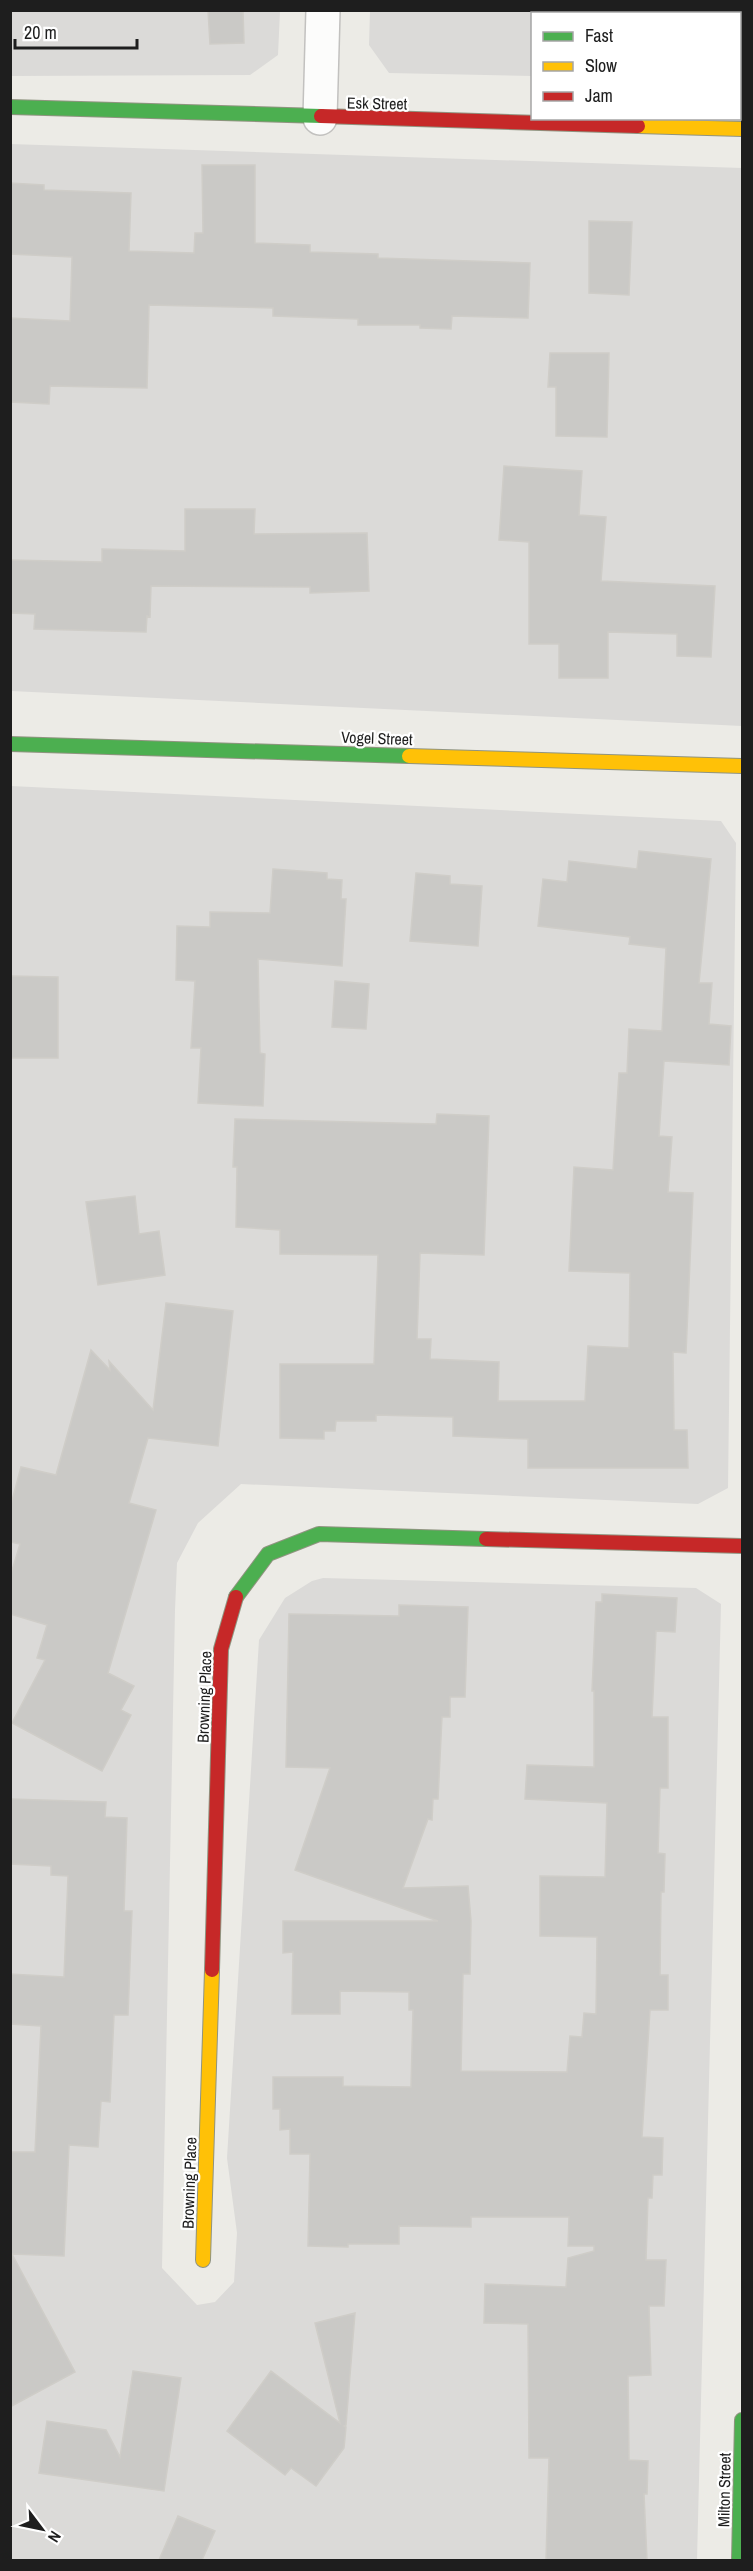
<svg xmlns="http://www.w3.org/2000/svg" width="753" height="2571" font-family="'Archivo Narrow',sans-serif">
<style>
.residential{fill:#dbdad8}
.building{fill:#cac9c6;stroke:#cfcdc8;stroke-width:1.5}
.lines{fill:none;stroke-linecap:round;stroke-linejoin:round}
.street-casing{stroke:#c2c1bf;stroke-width:36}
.fast-casing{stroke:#909480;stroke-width:16}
.slow-casing{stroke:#909480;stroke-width:16}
.jam-casing{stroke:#909480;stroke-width:16}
.street{stroke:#fcfcfb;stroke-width:33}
.fast{stroke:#4caf50;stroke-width:14}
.slow{stroke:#ffc107;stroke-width:14}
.jam{stroke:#c62828;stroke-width:14}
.labels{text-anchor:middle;stroke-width:4.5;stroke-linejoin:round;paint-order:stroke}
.street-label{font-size:16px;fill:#1e1e1e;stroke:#fff}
</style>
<rect width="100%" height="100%" fill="#ecebe6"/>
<path class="residential" d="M 10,11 L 280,11 L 278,55 L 250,75 L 11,76 Z
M 370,11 L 742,11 L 742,79 L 740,79 L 740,14 L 532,14 L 532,76 L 389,73 L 369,45 Z
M 10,144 L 742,168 L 742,726 L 11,691 Z
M 11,786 L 721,821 L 736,843 L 728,1488 L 698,1504 L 241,1484 L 198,1523 L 177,1563 L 175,1610 L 162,2268 L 197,2305 L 215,2302 L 234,2282 L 237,2233 L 227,2158 L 259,1640 L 285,1598 L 312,1581 L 323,1578 L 696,1588 L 721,1604 L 697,2560 L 11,2560 Z"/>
<path class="building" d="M 208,10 L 243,10 L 244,43 L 210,44 Z
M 202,165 L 255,165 L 255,243 L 310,245 L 310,252 L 378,254 L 378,258 L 530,263 L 528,318 L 452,316 L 451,329 L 420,328 L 420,325 L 358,325 L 358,319 L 273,316 L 273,308 L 149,305 L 147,388 L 50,386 L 49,404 L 10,402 L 10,318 L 70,321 L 72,257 L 10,254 L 10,183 L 44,185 L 44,190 L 131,193 L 129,251 L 194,253 L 195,233 L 203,233 Z
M 589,221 L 632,222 L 629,295 L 589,293 Z
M 550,353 L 609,353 L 607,437 L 556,436 L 556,387 L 548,387 Z
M 504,466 L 582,471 L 579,515 L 606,517 L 601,581 L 715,586 L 711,657 L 677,656 L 677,634 L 608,632 L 608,678 L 559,678 L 559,644 L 529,644 L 529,542 L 499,540 Z
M 185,509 L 255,509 L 254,534 L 367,533 L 369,591 L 310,593 L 310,587 L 151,586 L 150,617 L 147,616 L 146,632 L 34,629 L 35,614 L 10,613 L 10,560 L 102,562 L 102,549 L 185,551 Z
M 639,851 L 711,859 L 699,983 L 712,983 L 709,1024 L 731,1026 L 729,1065 L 664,1061 L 659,1136 L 672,1137 L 668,1192 L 693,1193 L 686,1353 L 673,1352 L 674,1430 L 687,1430 L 688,1468 L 528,1468 L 528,1439 L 453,1436 L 453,1417 L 376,1415 L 376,1421 L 336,1421 L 335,1431 L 324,1431 L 324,1439 L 280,1438 L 280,1364 L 374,1364 L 378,1255 L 280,1254 L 280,1230 L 236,1227 L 237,1167 L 233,1167 L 235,1119 L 436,1124 L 437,1114 L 489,1116 L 484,1255 L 420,1253 L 417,1339 L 431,1339 L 430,1359 L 499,1362 L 498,1401 L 585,1401 L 588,1346 L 629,1348 L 630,1273 L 569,1271 L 574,1167 L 613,1170 L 619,1073 L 627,1073 L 629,1029 L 662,1031 L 666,948 L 629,944 L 630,937 L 538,926 L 543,879 L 567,882 L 569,861 L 637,869 Z
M 273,869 L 327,873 L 327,879 L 342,880 L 341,899 L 346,899 L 342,966 L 258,959 L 260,1053 L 265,1054 L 263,1106 L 198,1103 L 201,1048 L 191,1048 L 195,981 L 176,980 L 177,926 L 210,927 L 210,912 L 270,913 Z
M 416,873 L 450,876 L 450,884 L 482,886 L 478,946 L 410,941 Z
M 10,976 L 58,977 L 58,1058 L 10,1058 Z
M 335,981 L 369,984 L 366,1029 L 332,1027 Z
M 135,1196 L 139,1234 L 159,1231 L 165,1275 L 98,1285 L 86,1202 Z
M 166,1303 L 233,1311 L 218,1446 L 148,1438 L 129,1503 L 156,1510 L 108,1673 L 134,1686 L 121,1710 L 131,1715 L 102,1771 L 12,1723 L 45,1660 L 37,1658 L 47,1625 L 10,1614 L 10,1577 L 20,1544 L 10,1542 L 10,1508 L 21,1467 L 56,1475 L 91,1350 L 110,1370 L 109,1361 L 153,1410 Z
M 602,1594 L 677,1598 L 675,1632 L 656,1631 L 652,1717 L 668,1717 L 668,1788 L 660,1788 L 658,1853 L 665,1854 L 664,1892 L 661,1892 L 660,1975 L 668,1975 L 668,2010 L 650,2010 L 642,2137 L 663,2138 L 662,2175 L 653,2175 L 652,2198 L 648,2198 L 646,2260 L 666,2260 L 664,2306 L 649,2306 L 651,2375 L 628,2376 L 629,2460 L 648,2461 L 647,2494 L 644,2494 L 647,2560 L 546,2560 L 549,2458 L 529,2458 L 528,2324 L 484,2323 L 485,2284 L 566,2287 L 568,2258 L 594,2251 L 594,2246 L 568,2246 L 569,2217 L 471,2217 L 471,2227 L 399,2226 L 399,2244 L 348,2244 L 348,2247 L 308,2246 L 310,2154 L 290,2154 L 290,2129 L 280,2130 L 280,2109 L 273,2109 L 273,2077 L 343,2077 L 343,2086 L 411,2087 L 413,2010 L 409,2010 L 409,1992 L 340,1991 L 340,2014 L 292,2014 L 293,1952 L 283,1953 L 283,1921 L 438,1921 L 295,1870 L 330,1768 L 286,1767 L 289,1614 L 399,1616 L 399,1605 L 468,1607 L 465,1697 L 450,1697 L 450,1717 L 442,1717 L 438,1799 L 433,1799 L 432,1820 L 428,1819 L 403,1888 L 468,1886 L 471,1921 L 470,1974 L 463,1974 L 461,2071 L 567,2072 L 570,2036 L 582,2037 L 584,2013 L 596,2014 L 597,1937 L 540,1936 L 540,1876 L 605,1877 L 607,1803 L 525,1799 L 527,1765 L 594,1767 L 594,1691 L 592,1691 L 596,1602 L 602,1602 Z
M 10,1799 L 106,1802 L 105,1817 L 127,1818 L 124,1911 L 132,1911 L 128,2015 L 114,2015 L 110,2102 L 101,2101 L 98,2147 L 69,2145 L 64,2256 L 12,2254 L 75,2372 L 10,2407 L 10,2152 L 35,2152 L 41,2026 L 10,2024 L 10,1974 L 64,1977 L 68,1876 L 51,1875 L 51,1866 L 10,1864 Z
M 355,2313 L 346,2425 L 344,2426 L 346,2427 L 344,2448 L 316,2486 L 291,2468 L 285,2475 L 227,2431 L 271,2371 L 340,2423 L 315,2323 Z
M 133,2371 L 181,2378 L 164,2491 L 39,2473 L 47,2421 L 106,2430 L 120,2457 Z
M 178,2516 L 215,2531 L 202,2560 L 159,2560 Z"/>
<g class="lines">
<defs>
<path id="street" d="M 320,118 L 323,10"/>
<path id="fast" d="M 10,107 L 321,116
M 10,744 L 409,756
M 236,1597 L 268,1554 L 319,1534 L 486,1539
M 739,2560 L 742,2420"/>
<path id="slow" d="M 638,126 L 742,129
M 409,756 L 742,766
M 203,2260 L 212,1970"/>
<path id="jam" d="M 321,116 L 638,126
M 486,1539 L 742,1546
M 212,1970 L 221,1649 L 236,1597"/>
</defs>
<use href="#street" class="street-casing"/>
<use href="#fast" class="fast-casing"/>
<use href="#slow" class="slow-casing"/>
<use href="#jam" class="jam-casing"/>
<use href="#street" class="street"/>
<use href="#fast" class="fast"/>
<use href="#slow" class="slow"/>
<use href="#jam" class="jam"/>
</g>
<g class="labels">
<g class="street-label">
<text transform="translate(377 103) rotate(1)" y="6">Esk Street</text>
<text transform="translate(377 738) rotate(2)" y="6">Vogel Street</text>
<text transform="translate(204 1697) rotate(-88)" y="6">Browning Place</text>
<text transform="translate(189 2183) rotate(-88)" y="6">Browning Place</text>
<text transform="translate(724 2490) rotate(-89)" y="6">Milton Street</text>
</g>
</g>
<rect width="753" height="2571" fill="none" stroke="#1e1e1e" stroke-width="24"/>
<rect x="531" y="12" width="210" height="108" fill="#ffffff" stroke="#a5a5a5" stroke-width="1.5"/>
<rect x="543" y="32" width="30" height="9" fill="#4caf50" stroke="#a5a5a5" stroke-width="1.5"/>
<text x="585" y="42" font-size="18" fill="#1e1e1e">Fast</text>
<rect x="543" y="62" width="30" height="9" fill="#ffc107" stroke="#a5a5a5" stroke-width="1.5"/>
<text x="585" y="72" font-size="18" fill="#1e1e1e">Slow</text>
<rect x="543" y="92" width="30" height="9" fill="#c62828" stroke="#a5a5a5" stroke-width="1.5"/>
<text x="585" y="102" font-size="18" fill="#1e1e1e">Jam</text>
<g transform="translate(42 2529) rotate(122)" stroke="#ffffff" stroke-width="4.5" paint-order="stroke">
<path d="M0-4.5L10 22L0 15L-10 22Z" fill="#1e1e1e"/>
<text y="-9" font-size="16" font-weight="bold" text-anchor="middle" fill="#1e1e1e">N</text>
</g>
<path d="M15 39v9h122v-9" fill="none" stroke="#1e1e1e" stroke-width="3"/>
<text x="24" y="39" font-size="18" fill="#1e1e1e" stroke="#ffffff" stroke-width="4.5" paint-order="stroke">20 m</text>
</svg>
